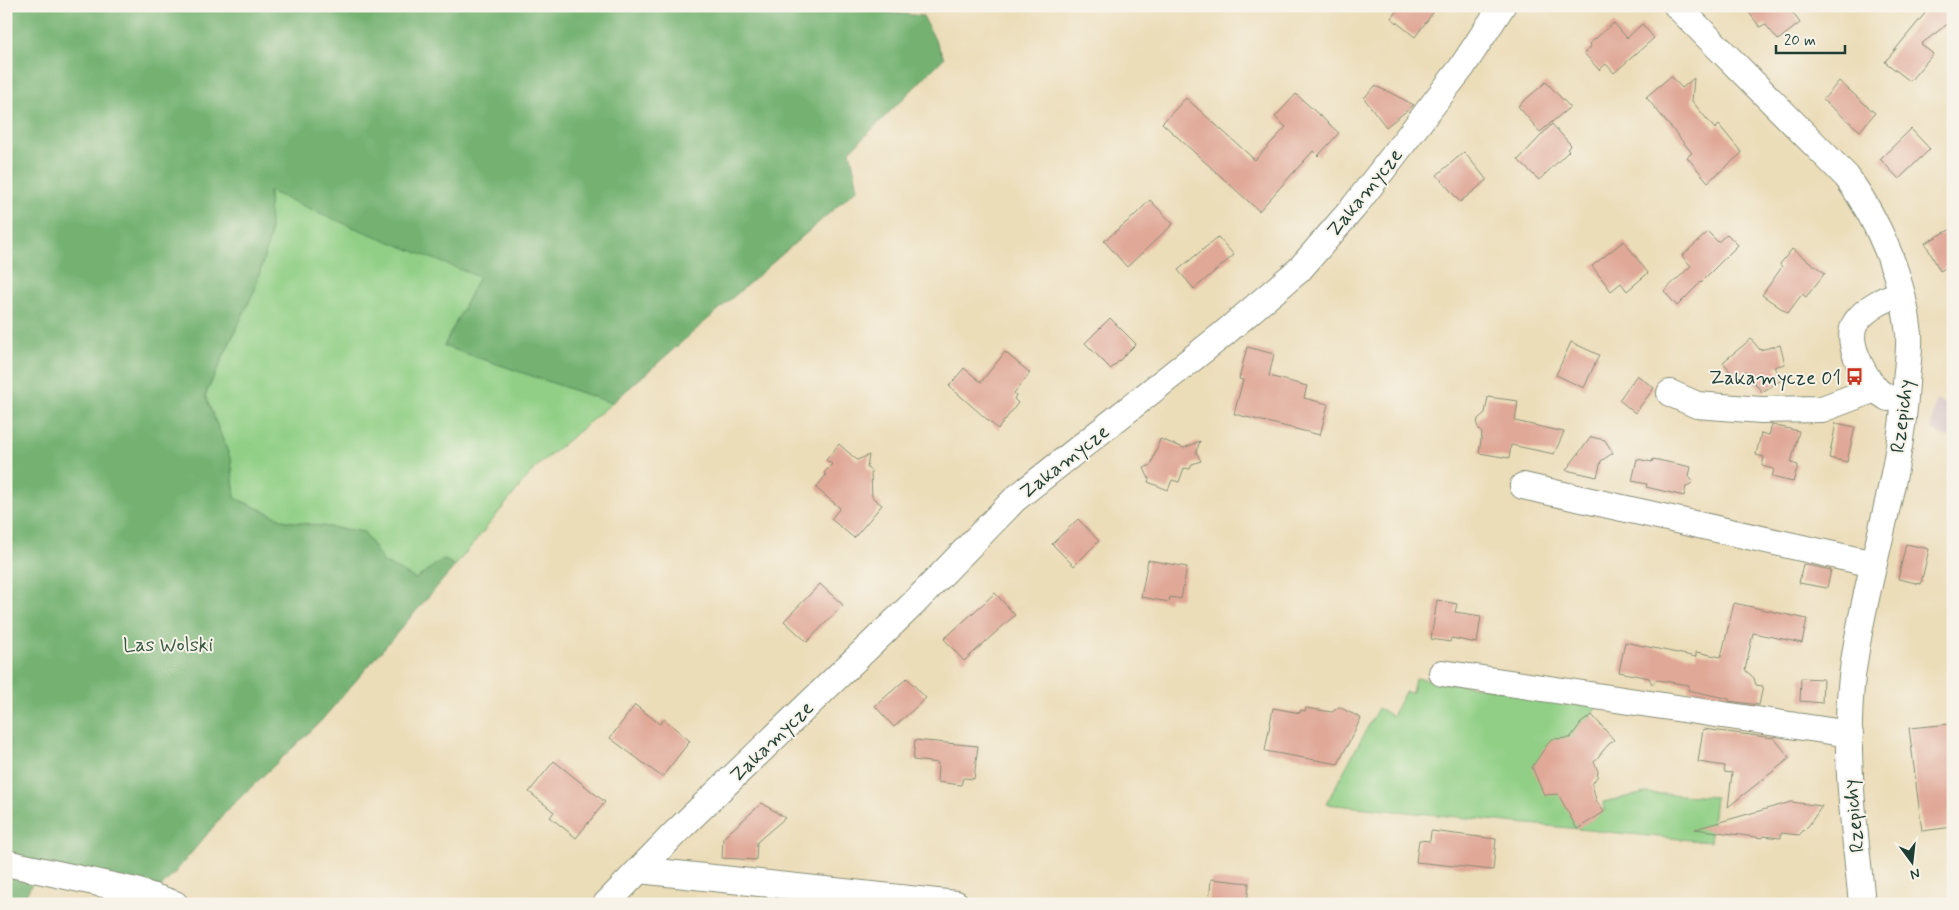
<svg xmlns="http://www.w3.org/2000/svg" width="1959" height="910" font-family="Mynerve,sans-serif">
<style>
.industrial{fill:#d2bec2}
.green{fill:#90cf85;stroke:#58865c}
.forest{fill:#74b272;stroke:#4a7853}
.building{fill:#e0a897}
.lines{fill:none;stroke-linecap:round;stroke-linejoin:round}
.minor-casing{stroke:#868d76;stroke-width:28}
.minor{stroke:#fff;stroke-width:26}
.labels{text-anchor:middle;stroke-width:4;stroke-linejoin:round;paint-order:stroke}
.street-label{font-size:20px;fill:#1f3d34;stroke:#f7f3e8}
.poi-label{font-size:20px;fill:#1f3d34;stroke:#f7f3e8;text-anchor:end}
.park-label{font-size:20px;fill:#365a44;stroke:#f7f3e8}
</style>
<rect width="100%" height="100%" fill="#f7f3e8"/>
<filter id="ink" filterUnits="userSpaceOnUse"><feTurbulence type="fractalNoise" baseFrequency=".02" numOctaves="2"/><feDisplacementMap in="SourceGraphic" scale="10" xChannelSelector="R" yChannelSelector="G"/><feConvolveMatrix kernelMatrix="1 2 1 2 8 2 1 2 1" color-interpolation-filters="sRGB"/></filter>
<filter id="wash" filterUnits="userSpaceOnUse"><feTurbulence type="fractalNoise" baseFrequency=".0096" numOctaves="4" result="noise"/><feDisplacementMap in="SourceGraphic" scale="20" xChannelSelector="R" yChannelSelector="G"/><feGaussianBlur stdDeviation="1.12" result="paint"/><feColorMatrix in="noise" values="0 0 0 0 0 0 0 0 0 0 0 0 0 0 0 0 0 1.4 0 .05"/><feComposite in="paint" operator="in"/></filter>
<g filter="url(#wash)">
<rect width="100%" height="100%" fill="#ecddb9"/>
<path class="industrial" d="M 1936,400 L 1953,408 L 1953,430 L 1949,438 L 1930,430 Z"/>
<path class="green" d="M 269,191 L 479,277 L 444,346 L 612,403 L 535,468 L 455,566 L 443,559 L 416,579 L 383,562 L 364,532 L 286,521 L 235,498 L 231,460 L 205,396 L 255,289 L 270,237 Z
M 1415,678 L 1598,704 L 1592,715 L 1567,743 L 1561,795 L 1604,811 L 1603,802 L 1645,793 L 1715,797 L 1710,842 L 1326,804 L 1378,708 L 1392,716 L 1405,692 L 1412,693 Z"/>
<path class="forest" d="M 6,6 L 824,6 L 923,16 L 944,58 L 850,151 L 858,188 L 612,403 L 444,346 L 479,277 L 345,224 L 269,191 L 270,237 L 255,289 L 205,395 L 231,460 L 235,498 L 286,521 L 364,532 L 383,562 L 416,579 L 443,559 L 455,566 L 320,722 L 229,808 L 172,876 L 155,893 L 34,880 L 21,904 L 6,904 Z"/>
<g id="blocks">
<path class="building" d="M 1400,6 L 1438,6 L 1415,37 L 1391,18 Z
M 1744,6 L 1788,6 L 1800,23 L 1778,40 L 1765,24 L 1760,27 Z
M 1931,6 L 1953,6 L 1953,20 L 1921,44 L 1933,54 L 1910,81 L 1885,62 Z
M 1614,23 L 1627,38 L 1642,24 L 1654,38 L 1614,73 L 1606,64 L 1599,70 L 1584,53 L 1591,47 L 1589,44 Z
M 1671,76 L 1682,88 L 1694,78 L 1692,101 L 1715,129 L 1719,125 L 1742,153 L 1708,182 L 1687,157 L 1692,153 L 1646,97 Z
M 1839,81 L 1875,113 L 1860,131 L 1823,100 Z
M 1546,82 L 1570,107 L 1540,132 L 1518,106 Z
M 1375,86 L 1389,92 L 1414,105 L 1386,127 L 1364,98 Z
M 1296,94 L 1339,133 L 1318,156 L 1313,151 L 1259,211 L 1162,123 L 1186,98 L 1255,160 L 1286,127 L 1275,117 Z
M 1552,124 L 1571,145 L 1567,149 L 1569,151 L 1539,180 L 1518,160 Z
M 1911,129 L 1930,149 L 1899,179 L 1880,159 Z
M 1464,152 L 1487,180 L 1460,202 L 1437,175 Z
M 1150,200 L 1173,224 L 1127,267 L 1104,241 L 1133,217 Z
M 1953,228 L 1953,264 L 1940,271 L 1925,243 Z
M 1708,232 L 1718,242 L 1727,234 L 1738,245 L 1677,306 L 1664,291 L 1691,266 L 1682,256 Z
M 1218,237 L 1234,255 L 1194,289 L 1178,270 Z
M 1624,241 L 1648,273 L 1627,291 L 1621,283 L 1611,291 L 1592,266 Z
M 1792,249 L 1825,273 L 1806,297 L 1802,294 L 1788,313 L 1762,295 L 1782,267 L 1780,264 Z
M 1110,318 L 1136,344 L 1111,369 L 1085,343 Z
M 1751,339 L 1760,350 L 1780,345 L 1785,364 L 1774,367 L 1783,379 L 1762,392 L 1745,371 L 1736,379 L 1723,362 Z
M 1571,342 L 1599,355 L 1584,388 L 1556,375 Z
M 1247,347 L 1274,354 L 1269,376 L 1307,386 L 1304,398 L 1328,404 L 1320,435 L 1234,414 L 1243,380 L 1239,379 Z
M 1005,352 L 1030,373 L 1014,393 L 1016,395 L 1014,399 L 1018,403 L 998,429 L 949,386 L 964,368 L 981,382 Z
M 1637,375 L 1654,388 L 1635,413 L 1619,400 Z
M 1488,397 L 1518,401 L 1515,421 L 1564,432 L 1554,454 L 1511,445 L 1509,458 L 1479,453 L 1482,433 L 1477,426 L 1478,419 L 1485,413 Z
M 1836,423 L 1855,427 L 1847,462 L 1829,458 Z
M 1772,425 L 1799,431 L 1791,463 L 1798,465 L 1793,482 L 1772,477 L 1774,469 L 1762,466 L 1764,457 L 1756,455 L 1761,433 L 1769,435 Z
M 1591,437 L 1605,440 L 1613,453 L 1601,461 L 1597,477 L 1566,470 Z
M 1160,439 L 1184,448 L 1200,441 L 1196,452 L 1201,461 L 1192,464 L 1190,469 L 1184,468 L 1179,482 L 1172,480 L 1168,490 L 1148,482 L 1149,479 L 1144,468 L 1151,465 Z
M 839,444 L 857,460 L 869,455 L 867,468 L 871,471 L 872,497 L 882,505 L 854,538 L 831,519 L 840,508 L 816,488 L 826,475 L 824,473 L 832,464 L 826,460 Z
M 1637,459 L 1652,462 L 1653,459 L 1691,467 L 1689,476 L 1693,482 L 1686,487 L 1684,496 L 1646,487 L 1647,484 L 1632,481 Z
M 1078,519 L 1099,541 L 1074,566 L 1052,544 Z
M 1906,544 L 1929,549 L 1921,584 L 1898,579 Z
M 1148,560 L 1187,567 L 1181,599 L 1170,597 L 1169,602 L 1141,597 Z
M 1803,564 L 1831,570 L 1827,588 L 1799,583 Z
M 820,584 L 843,605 L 807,642 L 784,621 Z
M 995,593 L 1015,615 L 964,661 L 944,639 Z
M 1437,600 L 1457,604 L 1455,612 L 1481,616 L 1477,643 L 1451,638 L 1450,642 L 1431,639 Z
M 1734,603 L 1807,619 L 1802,643 L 1753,633 L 1745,670 L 1754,678 L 1756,685 L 1763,686 L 1759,705 L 1729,701 L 1729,699 L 1688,690 L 1689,685 L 1657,680 L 1652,684 L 1649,678 L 1619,672 L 1625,642 L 1696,657 L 1696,652 L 1721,657 Z
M 907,678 L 926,698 L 894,727 L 875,706 Z
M 1801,678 L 1823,679 L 1822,703 L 1800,701 Z
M 635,705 L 660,724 L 664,719 L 690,741 L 662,777 L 610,738 Z
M 1339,707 L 1361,718 L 1338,764 L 1265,751 L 1273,708 L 1300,713 L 1301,710 L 1305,711 L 1306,708 L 1332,712 Z
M 1592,715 L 1614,740 L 1607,746 L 1594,762 L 1598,771 L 1597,777 L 1592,784 L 1596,800 L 1604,812 L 1577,829 L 1558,794 L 1544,795 L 1532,767 L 1551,739 L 1570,738 L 1581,723 Z
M 1951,724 L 1953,737 L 1953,827 L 1922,831 L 1909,728 Z
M 1703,729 L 1774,738 L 1790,758 L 1728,807 L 1732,773 L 1724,772 L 1725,766 L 1698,762 Z
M 915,740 L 978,746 L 974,779 L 963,778 L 961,785 L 937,782 L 938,763 L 913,760 Z
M 554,761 L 605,802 L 576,838 L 550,817 L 554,812 L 529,792 Z
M 1791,802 L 1822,806 L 1809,825 L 1799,835 L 1781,833 L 1781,838 L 1763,836 L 1763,838 L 1695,829 Z
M 762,803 L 785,818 L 757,842 L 756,860 L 722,858 L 723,838 Z
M 1431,831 L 1496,839 L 1493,870 L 1416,862 L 1419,840 L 1430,841 Z
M 1211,879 L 1249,883 L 1247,904 L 1209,904 Z"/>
</g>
</g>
<g filter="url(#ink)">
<use href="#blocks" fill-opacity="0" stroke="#868d76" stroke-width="1"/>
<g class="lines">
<defs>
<path id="minor" d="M 1677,6 L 1847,177 C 1880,223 1903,278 1909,334 C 1910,350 1907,367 1906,383 C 1901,483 1864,578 1852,677 C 1843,753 1855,829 1862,904
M 1670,393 L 1697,405 L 1761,410 L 1822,409 L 1875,389
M 1888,398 C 1884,395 1879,393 1876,389 C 1863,375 1844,340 1856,322 C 1868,306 1884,299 1901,294
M 1523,486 L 1874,564
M 1442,673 L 1850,734
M 6,863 L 136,891 L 175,904
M 639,870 L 956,904
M 606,904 L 675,833 L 914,603 L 1015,499 L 1221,336 L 1299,270 L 1353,208 L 1462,67 L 1502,6"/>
</defs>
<use href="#minor" class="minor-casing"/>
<use href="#minor" class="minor"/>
</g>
</g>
<defs>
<symbol id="bus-bare" viewBox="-9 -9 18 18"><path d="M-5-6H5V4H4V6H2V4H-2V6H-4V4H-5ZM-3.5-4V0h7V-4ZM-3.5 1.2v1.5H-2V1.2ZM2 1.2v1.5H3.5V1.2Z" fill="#c8321e" stroke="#f7f3e8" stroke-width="2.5" paint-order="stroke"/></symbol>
</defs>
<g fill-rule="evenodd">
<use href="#bus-bare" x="1842" y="364" width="25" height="25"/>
</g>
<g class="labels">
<g class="street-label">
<text transform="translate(1364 192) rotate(-51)" y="7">Zakamycze</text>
<text transform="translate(1901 416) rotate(-83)" y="7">Rzepichy</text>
<text transform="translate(1064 461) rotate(-38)" y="7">Zakamycze</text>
<text transform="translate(771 741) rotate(-44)" y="7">Zakamycze</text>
<text transform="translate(1853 816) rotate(-96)" y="7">Rzepichy</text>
</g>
<g class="poi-label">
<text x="1841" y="384">Zakamycze 01</text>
</g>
<g class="park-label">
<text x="168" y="651">Las Wolski</text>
</g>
</g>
<rect width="1959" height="910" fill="none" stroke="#f7f3e8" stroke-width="25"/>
<g transform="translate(1912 862) rotate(165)" stroke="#f7f3e8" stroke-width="4" paint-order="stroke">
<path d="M0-4L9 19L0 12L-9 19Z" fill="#1f3d34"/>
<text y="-8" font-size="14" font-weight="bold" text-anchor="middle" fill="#1f3d34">N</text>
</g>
<path d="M1776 45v8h69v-8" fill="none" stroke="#1f3d34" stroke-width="2.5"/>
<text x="1784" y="45" font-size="15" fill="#1f3d34" stroke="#f7f3e8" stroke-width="4" paint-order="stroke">20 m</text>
</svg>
